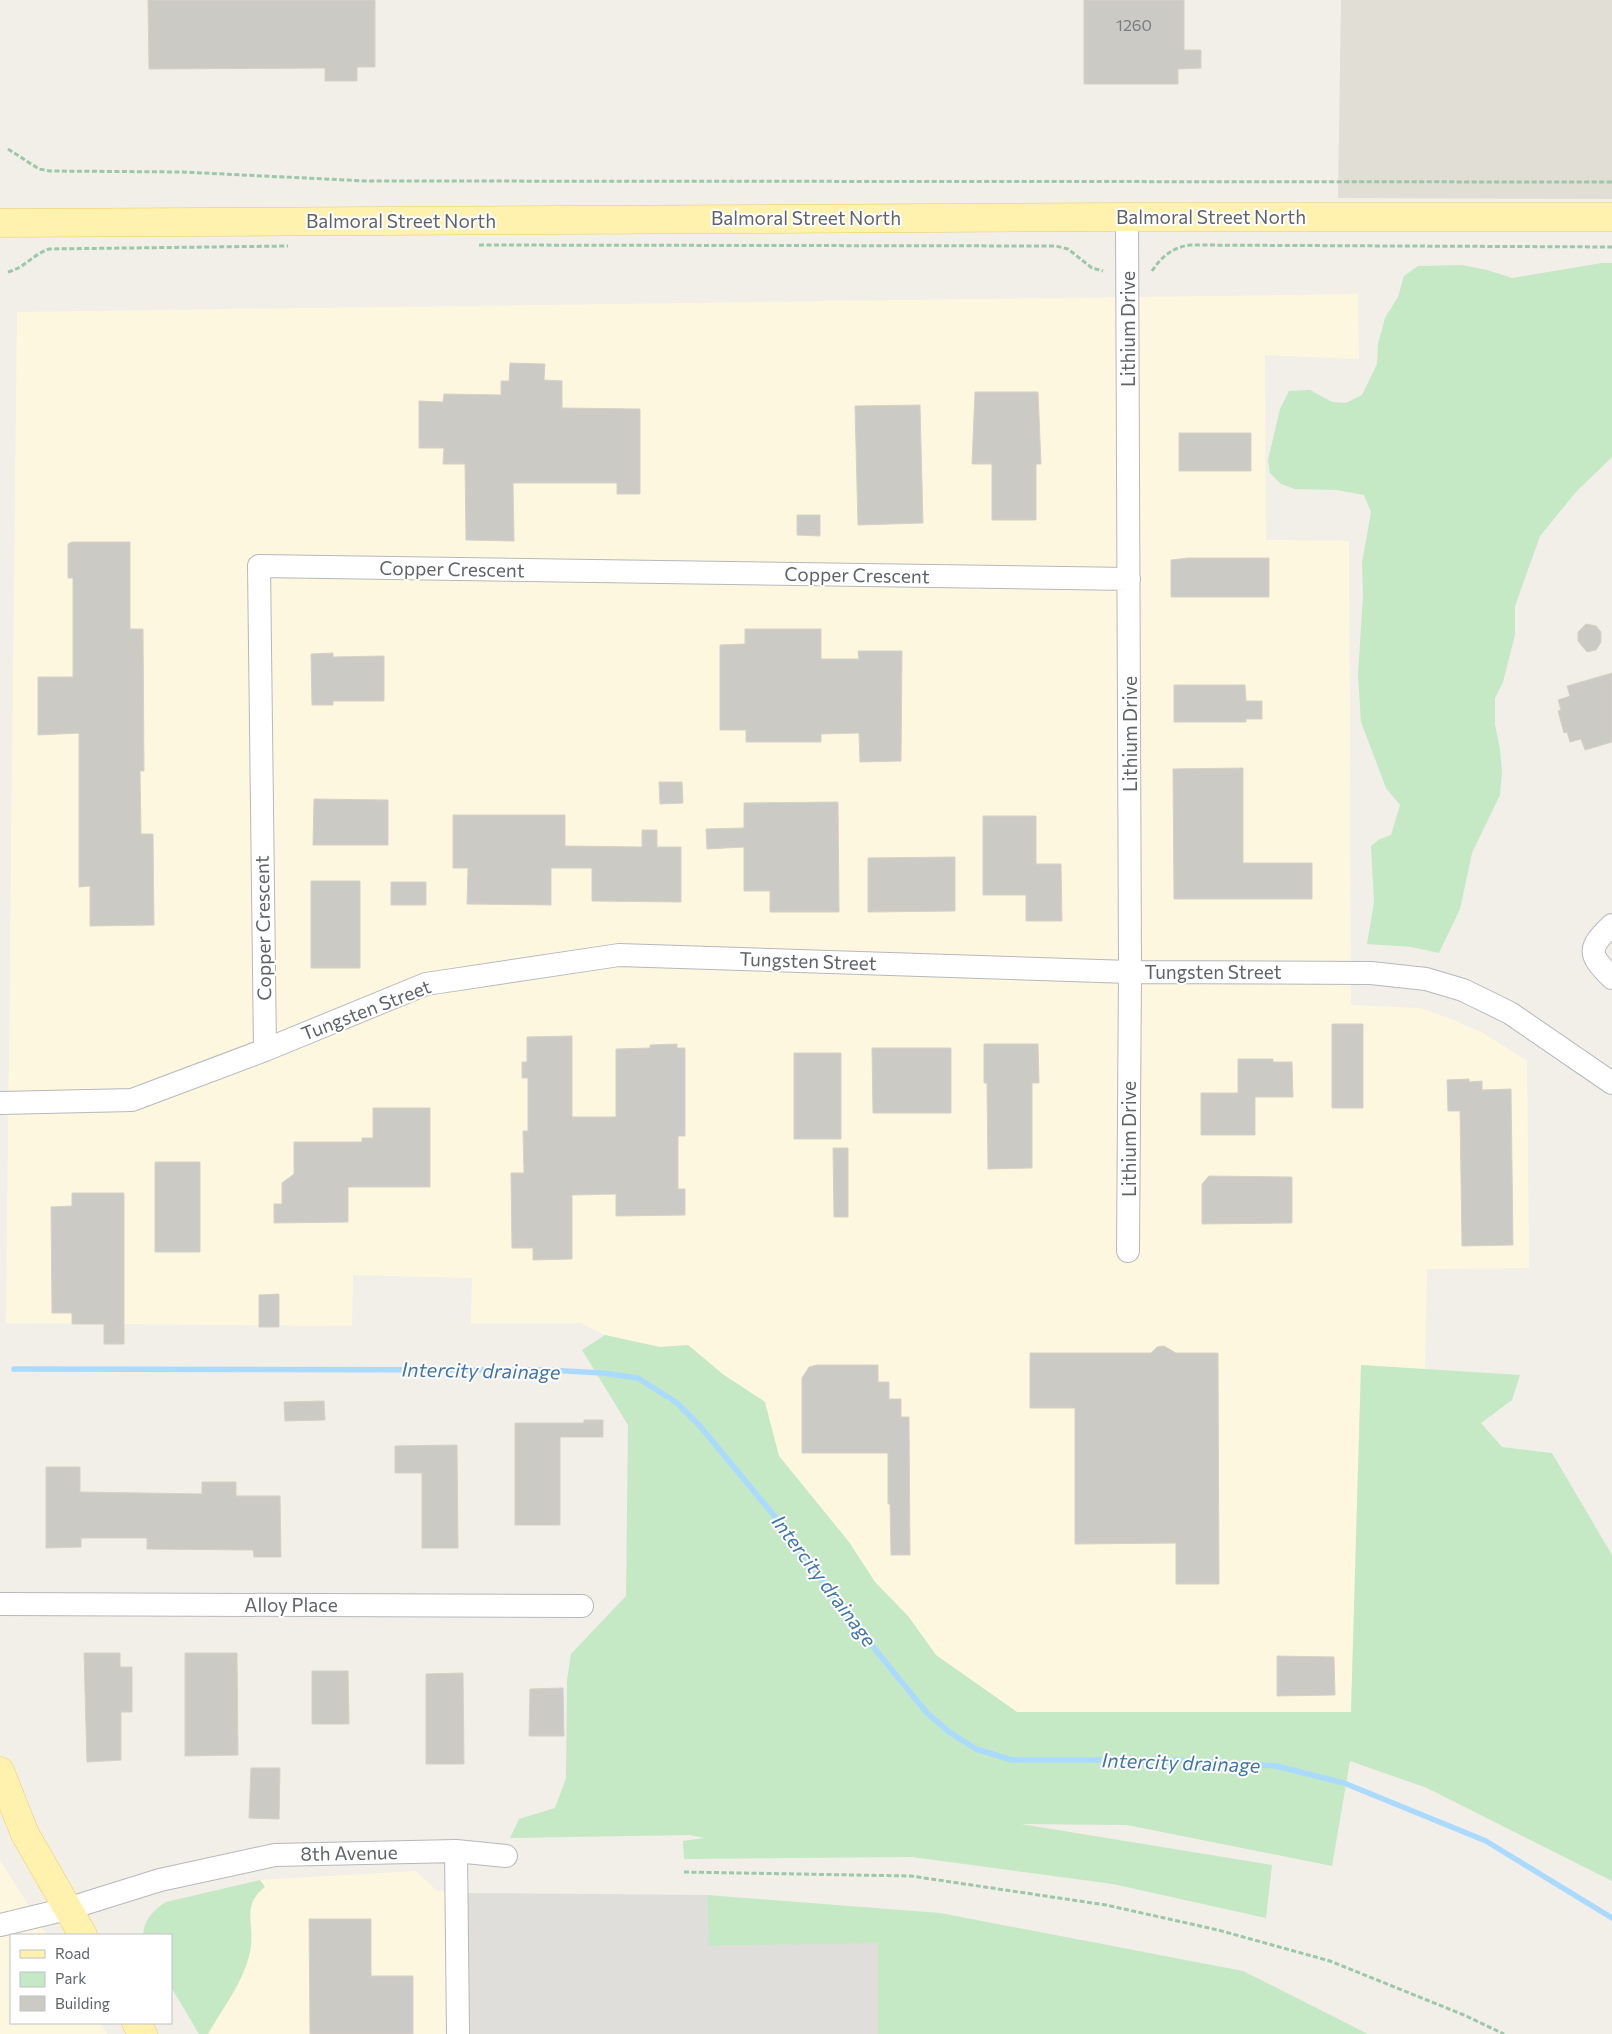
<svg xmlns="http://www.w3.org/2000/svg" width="1612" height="2034" font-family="Commissioner,sans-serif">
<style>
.commercial{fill:#fef7e0}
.industrial{fill:#e0deda}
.education{fill:#e1ded6}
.green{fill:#c5e8c5}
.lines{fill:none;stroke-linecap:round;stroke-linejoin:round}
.stream{stroke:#aadaff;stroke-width:5.5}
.building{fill:#cccac5;stroke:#d6d1c6}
.minor-casing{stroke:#b5b8bc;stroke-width:24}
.major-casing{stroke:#f2c960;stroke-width:29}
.path{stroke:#9cc7a9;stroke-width:3;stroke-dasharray:5 2.5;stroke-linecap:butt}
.minor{stroke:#fff;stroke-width:22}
.major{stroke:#fff2af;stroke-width:28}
.labels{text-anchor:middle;stroke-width:4;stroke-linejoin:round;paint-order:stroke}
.number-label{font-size:16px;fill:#7a7d7f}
.street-label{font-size:19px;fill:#5f6368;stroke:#fff}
.water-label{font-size:20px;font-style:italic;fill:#4174aa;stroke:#fff}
</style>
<rect width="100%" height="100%" fill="#f1efe8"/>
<path class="commercial" d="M 1358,294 L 1359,359 L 1265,355 L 1266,540 L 1349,541 L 1351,1005 L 1420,1008 L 1451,1019 L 1483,1033 L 1527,1061 L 1529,1268 L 1427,1269 L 1425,1369 L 1361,1365 L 1351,1712 L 1017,1712 L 936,1655 L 908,1616 L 875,1582 L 849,1542 L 779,1456 L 764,1401 L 724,1375 L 688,1345 L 660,1347 L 605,1335 L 580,1323 L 471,1323 L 472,1278 L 353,1275 L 352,1326 L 6,1323 L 17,312 Z
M 0,1860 L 47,1935 L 11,1935 L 11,2023 L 100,2023 L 107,2034 L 0,2034 Z
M 416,1871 L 437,1891 L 467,1893 L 469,2034 L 208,2034 L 244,1972 L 250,1909 L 255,1894 L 265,1887 L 260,1880 Z"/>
<path class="industrial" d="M 467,1893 L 707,1895 L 710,1946 L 878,1942 L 878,2034 L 469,2034 Z"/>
<path class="education" d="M 1341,0 L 1612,0 L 1612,199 L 1338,198 Z"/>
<path class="green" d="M 1602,263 L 1612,263 L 1612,457 L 1576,492 L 1540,536 L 1515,606 L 1515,635 L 1503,682 L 1495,698 L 1495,724 L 1500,749 L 1502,772 L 1500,795 L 1472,853 L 1460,909 L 1439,953 L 1412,947 L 1367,944 L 1374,902 L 1371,846 L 1380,839 L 1391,835 L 1400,805 L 1386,788 L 1361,722 L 1358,675 L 1363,596 L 1362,563 L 1371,512 L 1364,495 L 1336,490 L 1295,489 L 1281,484 L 1270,473 L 1268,460 L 1280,409 L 1289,391 L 1310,390 L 1332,402 L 1346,403 L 1362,395 L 1377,364 L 1378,344 L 1385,318 L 1398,297 L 1404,276 L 1418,266 L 1462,265 L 1487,270 L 1512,278 Z
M 605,1335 L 660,1347 L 688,1345 L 724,1375 L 765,1402 L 779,1456 L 849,1542 L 875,1582 L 908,1616 L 936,1655 L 1017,1712 L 1351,1712 L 1361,1365 L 1520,1375 L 1512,1400 L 1481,1423 L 1502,1447 L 1552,1453 L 1612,1555 L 1612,1881 L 1427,1788 L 1350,1761 L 1332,1866 L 1127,1825 L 1021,1824 L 1272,1865 L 1266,1918 L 1113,1884 L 912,1857 L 684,1859 L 683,1841 L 705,1838 L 689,1835 L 510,1838 L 519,1819 L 555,1808 L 566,1778 L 567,1680 L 571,1654 L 626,1596 L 628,1425 L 582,1350 Z
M 260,1880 L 265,1887 C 240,1906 256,1926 250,1952 C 244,1981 223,2008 208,2034 L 199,2034 L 171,1987 L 171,1935 L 143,1935 C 144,1920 153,1910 166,1902 Z
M 707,1895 L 940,1913 L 1243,1971 L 1368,2034 L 878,2034 L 878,1943 L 709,1946 Z"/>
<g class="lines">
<path class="stream" d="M 14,1369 L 548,1370 L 602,1373 L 638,1378 L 677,1403 L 700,1426 L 776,1518 L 852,1621 L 927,1713 L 949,1732 L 976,1749 L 1012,1760 L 1172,1760 L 1276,1766 L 1344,1783 L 1486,1841 L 1612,1918"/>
</g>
<path class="building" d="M 148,0 L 375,0 L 375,67 L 357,67 L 357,81 L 325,81 L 325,68 L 149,69 Z
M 1084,0 L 1184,0 L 1184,50 L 1201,50 L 1201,68 L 1178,69 L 1178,84 L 1084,84 Z
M 510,363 L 545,364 L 544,380 L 562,381 L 562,408 L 640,409 L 640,494 L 617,494 L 617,483 L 513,483 L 514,541 L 466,540 L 465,464 L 443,464 L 444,448 L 419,448 L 419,401 L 443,402 L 444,394 L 501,395 L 501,381 L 509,381 Z
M 975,392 L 1038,392 L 1041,464 L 1036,464 L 1036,520 L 992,520 L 992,464 L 972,464 Z
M 920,405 L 923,523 L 858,525 L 855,406 Z
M 1179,433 L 1251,433 L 1251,471 L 1179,471 Z
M 797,515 L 820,515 L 820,536 L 797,535 Z
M 72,542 L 130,542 L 130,629 L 143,629 L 144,771 L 140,771 L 141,834 L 153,834 L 154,925 L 90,926 L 90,886 L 79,887 L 79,733 L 38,735 L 38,677 L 73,677 L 73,578 L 68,578 L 68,544 Z
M 1188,558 L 1269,558 L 1269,597 L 1171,597 L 1171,560 Z
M 1586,624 L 1596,626 L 1601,632 L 1601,642 L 1596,650 L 1587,652 L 1578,641 L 1578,632 Z
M 745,629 L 821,629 L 821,659 L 859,659 L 858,651 L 902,651 L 901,761 L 860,762 L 859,733 L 821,734 L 821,742 L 746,742 L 746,730 L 720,730 L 720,645 L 745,644 Z
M 333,653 L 333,657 L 384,656 L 384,701 L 333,701 L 333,705 L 312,705 L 311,654 Z
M 1612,673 L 1612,742 L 1585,750 L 1581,739 L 1570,742 L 1567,732 L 1564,733 L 1558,711 L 1561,710 L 1558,700 L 1570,696 L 1567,686 Z
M 1174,685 L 1245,685 L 1246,701 L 1262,701 L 1262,719 L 1246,719 L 1246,722 L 1174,722 Z
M 1243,768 L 1243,863 L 1312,863 L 1312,899 L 1174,899 L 1173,769 Z
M 659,782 L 682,782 L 683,803 L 660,804 Z
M 314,799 L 388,800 L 388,845 L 313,845 Z
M 838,802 L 839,912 L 770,912 L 770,891 L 744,891 L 744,847 L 707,849 L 706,829 L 744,828 L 744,803 Z
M 453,815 L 565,815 L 565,846 L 642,847 L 642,830 L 657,830 L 657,847 L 681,847 L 681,902 L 592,901 L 592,868 L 551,868 L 551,905 L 467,904 L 468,868 L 453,868 Z
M 983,816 L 1036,816 L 1036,864 L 1061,864 L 1062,921 L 1026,921 L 1026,895 L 983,895 Z
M 955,857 L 955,911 L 868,912 L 868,858 Z
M 311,881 L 360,881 L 360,968 L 311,968 Z
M 391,882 L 426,882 L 426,905 L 391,905 Z
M 1332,1024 L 1363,1024 L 1363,1108 L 1332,1108 Z
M 572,1036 L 572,1117 L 616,1117 L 616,1049 L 650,1048 L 650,1045 L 677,1044 L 677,1048 L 685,1048 L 685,1136 L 678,1136 L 678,1189 L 685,1189 L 685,1215 L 616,1216 L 616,1194 L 572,1195 L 572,1259 L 533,1260 L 533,1248 L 512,1248 L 511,1173 L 524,1173 L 523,1131 L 528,1131 L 528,1078 L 522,1078 L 522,1062 L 527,1062 L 527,1037 Z
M 984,1044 L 1038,1044 L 1039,1083 L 1032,1083 L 1032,1168 L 988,1169 L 987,1083 L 984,1083 Z
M 872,1048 L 951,1048 L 951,1113 L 873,1113 Z
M 794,1053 L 841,1053 L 841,1139 L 794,1139 Z
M 1238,1059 L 1273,1059 L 1273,1062 L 1292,1062 L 1293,1097 L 1255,1097 L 1255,1135 L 1201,1135 L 1201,1093 L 1238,1093 Z
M 1469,1079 L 1469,1082 L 1482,1081 L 1482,1090 L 1511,1089 L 1513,1245 L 1462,1246 L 1460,1111 L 1448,1111 L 1447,1080 Z
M 373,1108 L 430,1108 L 430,1187 L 348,1187 L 348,1222 L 274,1223 L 274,1204 L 282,1204 L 282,1183 L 294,1174 L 294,1142 L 362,1142 L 362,1138 L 373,1138 Z
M 833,1148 L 848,1148 L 848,1217 L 834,1217 Z
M 155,1162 L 200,1162 L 200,1252 L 155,1252 Z
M 1209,1176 L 1292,1177 L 1292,1223 L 1202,1224 L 1202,1184 Z
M 72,1193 L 124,1193 L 124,1344 L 104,1344 L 104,1324 L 72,1324 L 72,1313 L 52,1313 L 51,1207 L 72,1206 Z
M 279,1294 L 279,1327 L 259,1327 L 259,1295 Z
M 1164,1346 L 1176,1353 L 1218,1353 L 1219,1584 L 1176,1584 L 1176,1543 L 1075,1544 L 1075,1408 L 1030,1408 L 1030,1353 L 1151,1353 L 1157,1347 Z
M 817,1365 L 878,1365 L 878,1382 L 889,1382 L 889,1399 L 901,1399 L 901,1417 L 909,1417 L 910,1555 L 891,1555 L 890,1504 L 888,1504 L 888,1453 L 802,1453 L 802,1378 L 809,1367 Z
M 324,1401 L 325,1420 L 285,1421 L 284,1402 Z
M 584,1420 L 603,1420 L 603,1437 L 560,1437 L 560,1525 L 515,1525 L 515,1423 L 584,1423 Z
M 457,1445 L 458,1548 L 422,1548 L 422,1473 L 395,1473 L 395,1446 Z
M 46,1467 L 80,1467 L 80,1492 L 202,1494 L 202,1482 L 236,1482 L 236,1496 L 280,1496 L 281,1557 L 254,1557 L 253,1550 L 147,1549 L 147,1538 L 81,1538 L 81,1547 L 46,1548 Z
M 84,1653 L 120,1653 L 120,1667 L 132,1667 L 132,1712 L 121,1712 L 121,1760 L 87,1762 Z
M 185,1653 L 237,1653 L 238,1755 L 185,1756 Z
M 1277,1656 L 1334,1657 L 1335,1695 L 1277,1696 Z
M 312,1671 L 348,1671 L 349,1724 L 312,1724 Z
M 463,1673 L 464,1764 L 426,1764 L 426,1674 Z
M 563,1688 L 564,1736 L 529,1736 L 530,1689 Z
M 251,1768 L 280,1768 L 279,1819 L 249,1818 Z
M 309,1919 L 371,1919 L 371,1976 L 413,1976 L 413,2034 L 310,2034 Z"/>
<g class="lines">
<defs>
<path id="minor" d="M 1127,217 L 1130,972 L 1128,1251
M 1612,925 C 1587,949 1588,954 1612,978
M 265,1050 L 259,566 L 1129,579
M 0,1103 L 132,1100 L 265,1050 L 426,984 L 619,955 L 1130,972 L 1371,973 L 1426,979 L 1463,990 L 1510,1013 L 1612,1083
M 0,1604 L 582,1606
M 456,1851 L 458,2034
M 0,1925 L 67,1909 L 160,1880 L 275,1855 L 456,1851 L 506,1856"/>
<path id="major" d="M 0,223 L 1127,217 L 1612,217
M 0,1771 L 25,1834 L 83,1935
M 136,2023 L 143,2034"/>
</defs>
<use href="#minor" class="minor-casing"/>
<use href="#major" class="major-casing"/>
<path class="path" d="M 8,149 L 39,169 L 50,171 L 182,172 L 366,181 L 1612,182
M 479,245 L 1056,246 L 1068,249 L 1092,268 L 1103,271
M 1152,271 C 1161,257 1173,247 1190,245 L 1612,247
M 8,272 C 26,267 32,255 49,249 L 288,246
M 684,1872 L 911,1876 L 1106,1905 L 1218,1930 L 1330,1961 L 1464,2015 L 1504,2034"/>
<use href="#minor" class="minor"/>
<use href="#major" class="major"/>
</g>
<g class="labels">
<g class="number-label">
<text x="1134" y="31">1260</text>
</g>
<g class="street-label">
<text x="1211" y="224">Balmoral Street North</text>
<text x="806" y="225">Balmoral Street North</text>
<text x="401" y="228">Balmoral Street North</text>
<text transform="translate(1128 329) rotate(-90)" y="7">Lithium Drive</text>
<text transform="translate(452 569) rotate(1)" y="7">Copper Crescent</text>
<text transform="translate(857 575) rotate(1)" y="7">Copper Crescent</text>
<text transform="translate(1130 734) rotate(-90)" y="7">Lithium Drive</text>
<text transform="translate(263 928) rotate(-91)" y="7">Copper Crescent</text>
<text transform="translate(808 961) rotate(2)" y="7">Tungsten Street</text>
<text x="1213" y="979">Tungsten Street</text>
<text transform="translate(366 1010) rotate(-21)" y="7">Tungsten Street</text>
<text transform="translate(1129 1139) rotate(-90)" y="7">Lithium Drive</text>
<text x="291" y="1612">Alloy Place</text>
<text transform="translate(349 1853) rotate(-1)" y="7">8th Avenue</text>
</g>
<g class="water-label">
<text transform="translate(481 1371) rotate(1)" y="7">Intercity drainage</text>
<text transform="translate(824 1581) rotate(53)" y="7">Intercity drainage</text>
<text transform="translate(1181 1763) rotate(2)" y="7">Intercity drainage</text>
</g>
</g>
<rect x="10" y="1934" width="162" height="90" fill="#ffffff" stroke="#bfc1c3"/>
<rect x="20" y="1950" width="25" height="8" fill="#fff2af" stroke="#bfc1c3"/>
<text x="55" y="1959" font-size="15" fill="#5f6368">Road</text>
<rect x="20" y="1972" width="25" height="15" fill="#c5e8c5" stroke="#bfc1c3"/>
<text x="55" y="1984" font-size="15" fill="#5f6368">Park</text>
<rect x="20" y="1996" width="25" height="15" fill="#cccac5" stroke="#bfc1c3"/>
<text x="55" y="2009" font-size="15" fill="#5f6368">Building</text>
</svg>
